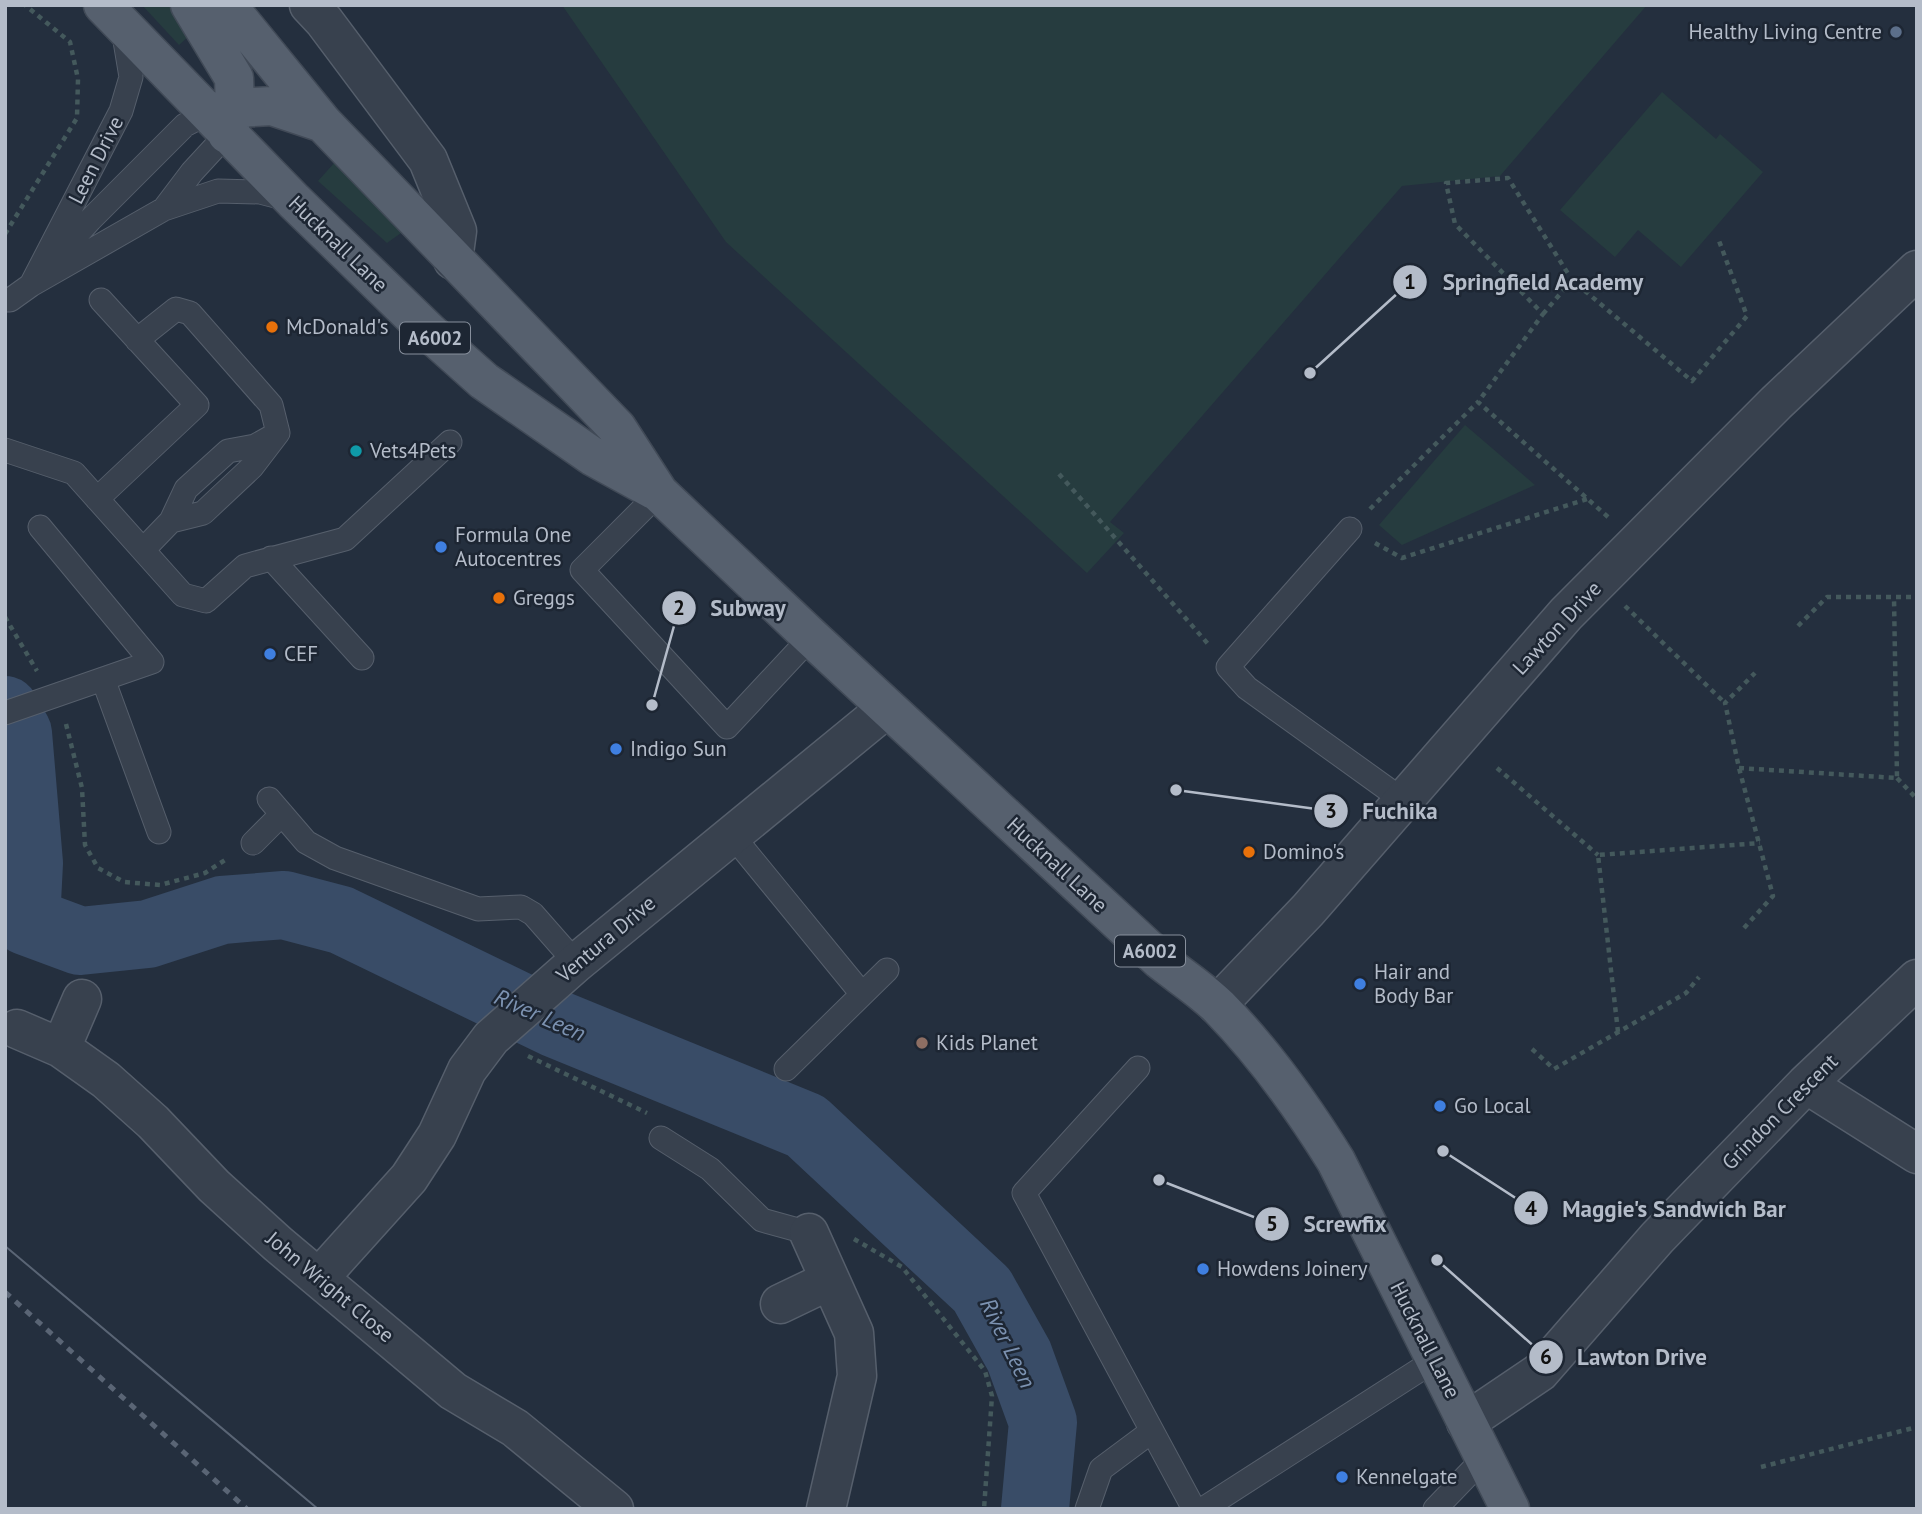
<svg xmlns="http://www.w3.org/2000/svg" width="1922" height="1514" font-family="'PT Sans',sans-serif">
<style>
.green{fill:#263c3f}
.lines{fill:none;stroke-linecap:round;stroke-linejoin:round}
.river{stroke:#394c67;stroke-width:68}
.lane-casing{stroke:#565f6c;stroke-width:25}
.street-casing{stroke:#565f6c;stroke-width:41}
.primary-casing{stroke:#414a57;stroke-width:41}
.path{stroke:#44595c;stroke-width:4.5;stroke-dasharray:5 5;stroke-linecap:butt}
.lane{stroke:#38414e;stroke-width:23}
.street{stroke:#38414e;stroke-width:38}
.primary{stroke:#56606e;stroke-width:38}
.tram{stroke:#5a6575;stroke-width:2}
.rail{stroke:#5a6575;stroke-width:5;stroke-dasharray:7 7;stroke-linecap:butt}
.service-dot{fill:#5c6f8a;stroke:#1d2633;stroke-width:2.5}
.food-dot{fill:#e8710a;stroke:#1d2633;stroke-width:2.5}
.culture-dot{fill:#0f9aa8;stroke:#1d2633;stroke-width:2.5}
.shop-dot{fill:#3f7fe0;stroke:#1d2633;stroke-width:2.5}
.education-dot{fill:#8d6e63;stroke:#1d2633;stroke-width:2.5}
.labels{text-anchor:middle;stroke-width:5;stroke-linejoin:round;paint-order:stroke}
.shield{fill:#1d2633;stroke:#878f9c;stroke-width:2}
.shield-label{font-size:19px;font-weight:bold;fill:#b4bcc9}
.poi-label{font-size:21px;fill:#b4bcc9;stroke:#1d2633;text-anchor:start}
.street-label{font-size:21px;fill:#b4bcc9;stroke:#1d2633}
.water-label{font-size:23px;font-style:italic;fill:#7c92b1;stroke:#1d2633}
.leader{fill:none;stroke:#b4bcc9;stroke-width:2.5}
.callout-dot{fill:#b4bcc9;stroke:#1d2633;stroke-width:2.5}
.mark-label{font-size:21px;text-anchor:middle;font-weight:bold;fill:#111}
.callout-label{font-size:23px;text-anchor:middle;font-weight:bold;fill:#b4bcc9;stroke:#1d2633;stroke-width:5;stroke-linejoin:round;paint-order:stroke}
</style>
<rect width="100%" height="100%" fill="#242f3e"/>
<path class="green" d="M 142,5 L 168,5 L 190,35 L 179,45 Z
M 562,5 L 1647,5 L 1500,176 L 1402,186 L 1110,522 L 1124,533 L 1087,573 L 726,242 Z
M 1662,92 L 1716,139 L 1720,134 L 1763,172 L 1681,267 L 1638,230 L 1615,257 L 1560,210 Z
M 336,161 L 401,233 L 387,243 L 318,181 Z
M 1465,425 L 1535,485 L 1402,545 L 1379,525 Z"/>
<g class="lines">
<path class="river" d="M 5,710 L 18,733 L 29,863 L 26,921 L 80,941 L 148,934 L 222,910 L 284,905 L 341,920 L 554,1023 L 806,1126 L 982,1290 L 1019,1356 L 1043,1422 L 1035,1509"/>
<defs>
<path id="lane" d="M 164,209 L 192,172 L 227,134
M 52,262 L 90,220 L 185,125 L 208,113
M 31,285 L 121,111 L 131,77 L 123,29
M 5,300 L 10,300 L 31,285 L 164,209 L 218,191 L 260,192 L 287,199
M 137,340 L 176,309 L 190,313 L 271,405 L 278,433 L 252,467 L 203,513 L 171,521 L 143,550
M 5,450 L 74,473 L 183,595 L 206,601 L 245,566 L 345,539 L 450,442
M 659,493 L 582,570 L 727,727 L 811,637
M 97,499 L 197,405 L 101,300
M 171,521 L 186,489 L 228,451 L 255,446 L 273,436
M 1350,529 L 1228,667 L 1247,688 L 1404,801
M 271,558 L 362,658
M 103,679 L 159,832
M 5,713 L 152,662 L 40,527
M 269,799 L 306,842 L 335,858 L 478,909 L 521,907 L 533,914 L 576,963
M 732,835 L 862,994
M 253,843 L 282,814
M 1138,1068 L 1024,1193 L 1194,1509
M 786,1069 L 887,970
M 661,1138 L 710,1169 L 762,1220 L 809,1233
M 1087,1509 L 1101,1469 L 1152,1431
M 1203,1509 L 1435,1360
M 1435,1509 L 1484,1458"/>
<path id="street" d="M 309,5 L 324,21 L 428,160 L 457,231 L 453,260
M 1217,1005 L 1308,910 L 1566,614 L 1776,403 L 1917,270
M 17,1029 L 61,1048 L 106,1080 L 153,1122 L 214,1186 L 278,1244 L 453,1391 L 515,1428 L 614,1509
M 61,1048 L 82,999
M 1806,1084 L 1917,1154
M 809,1233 L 854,1333 L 857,1376 L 826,1509
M 319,1278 L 409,1178 L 437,1135 L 467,1070 L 491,1038 L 576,963 L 887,708
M 780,1304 L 830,1280
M 1466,1422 L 1540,1372 L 1657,1238 L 1806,1084 L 1917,979"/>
<path id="primary" d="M 103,5 L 294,201 L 428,331 L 484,381 L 592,456 L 654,490
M 190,5 L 234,78 L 235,108 L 227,134
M 227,5 L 323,123 L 617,428 L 659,493 L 811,637 L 1160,960 C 1180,976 1202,990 1219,1007 C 1265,1054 1302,1106 1336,1161 L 1510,1509
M 210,113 L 235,108 L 272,106 L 323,123"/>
</defs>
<use href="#lane" class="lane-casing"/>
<use href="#street" class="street-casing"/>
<use href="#primary" class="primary-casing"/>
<path class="path" d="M 5,234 L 77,118 L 78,79 L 70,42 L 25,5
M 1543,314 L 1572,280
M 1059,474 L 1209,645
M 1370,509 L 1478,402
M 1608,517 L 1478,402 L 1543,314 L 1455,224 L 1446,183 L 1508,178 L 1572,280 L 1692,381 L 1747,316 L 1718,238
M 1375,543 L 1402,558 L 1587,499
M 1625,606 L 1725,703
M 5,617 L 37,671
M 1798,626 L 1827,597 L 1917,597
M 66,724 L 82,788 L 85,845 L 98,868 L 124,882 L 160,885 L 205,873 L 228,858
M 1497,768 L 1598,855
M 1739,768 L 1897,778 L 1894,597
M 1897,778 L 1917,799
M 1744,928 L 1773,896 L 1739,768 L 1725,703 L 1755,673
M 1618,1032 L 1598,855 L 1760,843
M 1532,1049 L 1554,1069 L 1686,993 L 1699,977
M 528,1056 L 647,1113
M 854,1239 L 902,1267 L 985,1371 L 992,1396 L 984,1509
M 1761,1467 L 1917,1427"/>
<use href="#lane" class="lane"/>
<use href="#street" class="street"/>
<use href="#primary" class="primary"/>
<path class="tram" d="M 5,1246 L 318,1509"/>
<path class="rail" d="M 5,1292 L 247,1509"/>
</g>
<circle class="service-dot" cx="1896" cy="32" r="7"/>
<g class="food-dot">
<circle cx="272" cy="327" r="7"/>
<circle cx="499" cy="598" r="7"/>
<circle cx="1249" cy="852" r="7"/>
</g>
<circle class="culture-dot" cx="356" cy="451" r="7"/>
<g class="shop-dot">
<circle cx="441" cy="547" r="7"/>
<circle cx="270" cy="654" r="7"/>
<circle cx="616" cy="749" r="7"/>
<circle cx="1360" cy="984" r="7"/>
<circle cx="1440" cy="1106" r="7"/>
<circle cx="1203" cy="1269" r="7"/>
<circle cx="1342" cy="1477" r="7"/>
</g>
<circle class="education-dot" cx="922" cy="1043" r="7"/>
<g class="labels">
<g class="shield">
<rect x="400" y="322.5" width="70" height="31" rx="5"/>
<rect x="1115" y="935.5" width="70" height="31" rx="5"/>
</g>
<g class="shield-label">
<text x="435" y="345">A6002</text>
<text x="1150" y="958">A6002</text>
</g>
<g class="poi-label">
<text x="1882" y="39" text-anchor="end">Healthy Living Centre</text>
<text x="286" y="334">McDonald's</text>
<text x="370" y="458">Vets4Pets</text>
<text x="455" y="542">Formula One<tspan x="455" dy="24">Autocentres</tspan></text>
<text x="513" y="605">Greggs</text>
<text x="284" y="661">CEF</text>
<text x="630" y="756">Indigo Sun</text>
<text x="1263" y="859">Domino's</text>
<text x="1374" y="979">Hair and<tspan x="1374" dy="24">Body Bar</tspan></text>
<text x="936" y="1050">Kids Planet</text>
<text x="1454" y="1113">Go Local</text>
<text x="1217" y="1276">Howdens Joinery</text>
<text x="1356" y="1484">Kennelgate</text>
</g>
<g class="street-label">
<text transform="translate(96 160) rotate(-63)" y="7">Leen Drive</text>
<text transform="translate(338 244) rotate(44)" y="7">Hucknall Lane</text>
<text transform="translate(1557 628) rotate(-47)" y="7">Lawton Drive</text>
<text transform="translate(1057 865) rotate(43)" y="7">Hucknall Lane</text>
<text transform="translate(606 939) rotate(-40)" y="7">Ventura Drive</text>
<text transform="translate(1780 1112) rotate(-45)" y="7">Grindon Crescent</text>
<text transform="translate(330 1287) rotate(40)" y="7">John Wright Close</text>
<text transform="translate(1425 1340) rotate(63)" y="7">Hucknall Lane</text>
</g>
<g class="water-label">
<text transform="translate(540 1015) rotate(24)" y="8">River Leen</text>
<text transform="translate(1008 1343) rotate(64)" y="8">River Leen</text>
</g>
</g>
<path class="leader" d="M1310 373L1410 282M652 705L679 608M1176 790L1331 811M1443 1151L1531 1208M1159 1180L1272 1224M1437 1260L1546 1357"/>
<g class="callout-dot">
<circle cx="1310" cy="373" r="7"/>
<circle cx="652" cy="705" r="7"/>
<circle cx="1176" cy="790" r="7"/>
<circle cx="1443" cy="1151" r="7"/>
<circle cx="1159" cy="1180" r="7"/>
<circle cx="1437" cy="1260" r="7"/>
<circle cx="1410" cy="282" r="18"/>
<circle cx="679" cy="608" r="18"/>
<circle cx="1331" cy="811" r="18"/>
<circle cx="1531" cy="1208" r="18"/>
<circle cx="1272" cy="1224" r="18"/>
<circle cx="1546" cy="1357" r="18"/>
</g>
<g class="mark-label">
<text x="1410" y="289">1</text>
<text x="679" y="615">2</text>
<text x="1331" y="818">3</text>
<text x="1531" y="1216">4</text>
<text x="1272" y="1231">5</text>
<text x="1546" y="1364">6</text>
</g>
<g class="callout-label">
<text x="1543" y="290">Springfield Academy</text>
<text x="748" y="616">Subway</text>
<text x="1400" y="819">Fuchika</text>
<text x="1674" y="1217">Maggie's Sandwich Bar</text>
<text x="1345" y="1232">Screwfix</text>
<text x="1642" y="1365">Lawton Drive</text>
</g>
<rect width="1922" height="1514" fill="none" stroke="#b4bcc9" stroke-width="14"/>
</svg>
